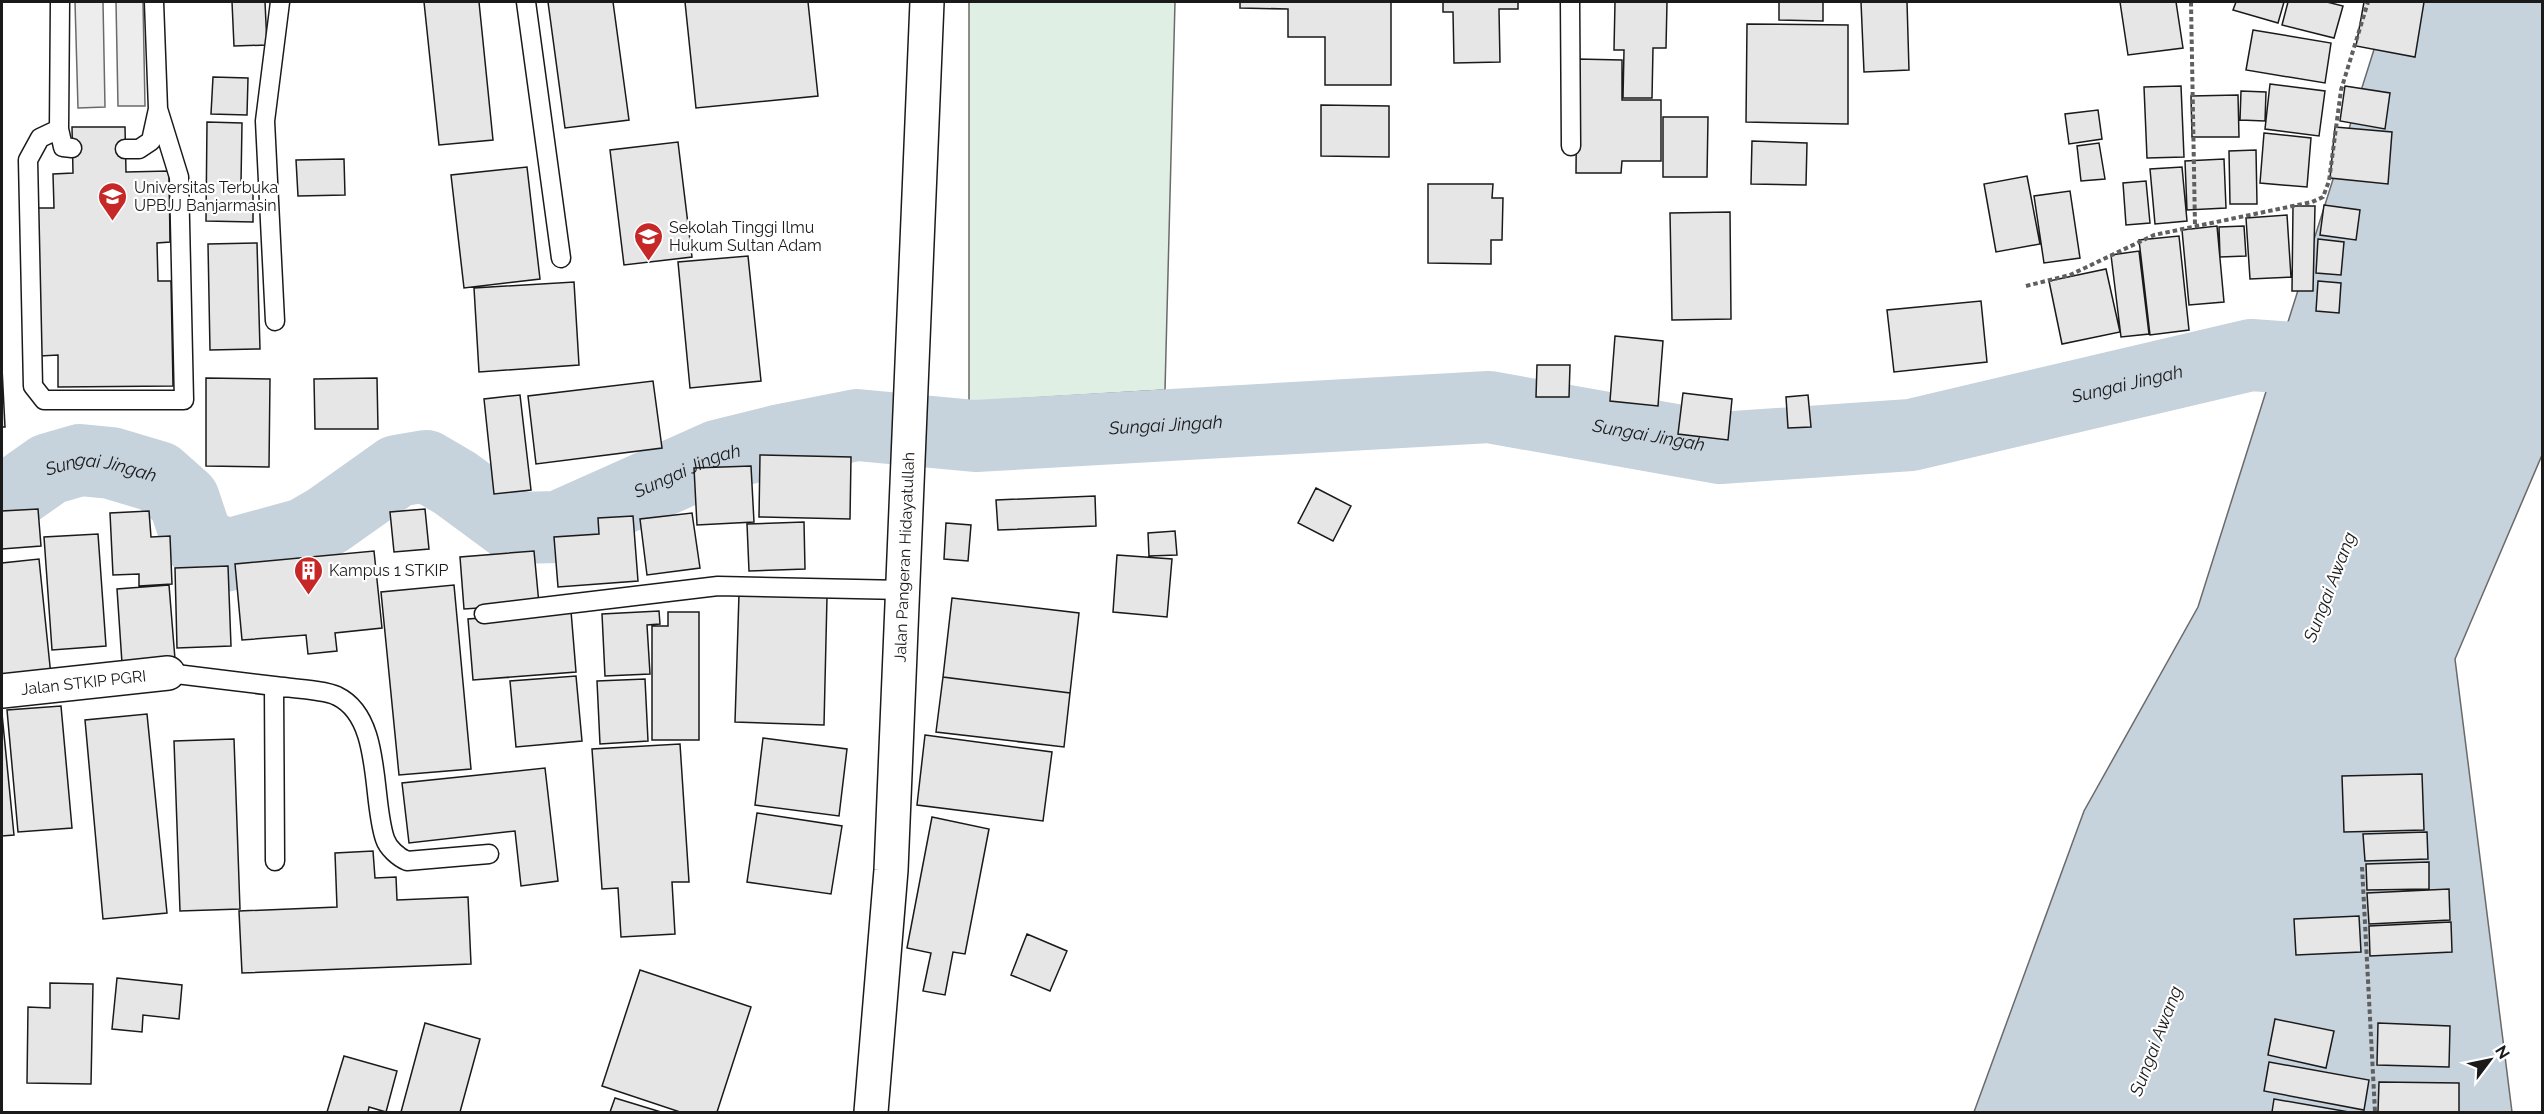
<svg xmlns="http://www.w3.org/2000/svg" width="2544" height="1114" font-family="Raleway,sans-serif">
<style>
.green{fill:#e0efe3;stroke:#6a6a6a;stroke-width:1.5}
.parking{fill:#ededed;stroke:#6a6a6a;stroke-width:1.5}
.water{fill:#c6d2dc;stroke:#6a6a6a;stroke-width:1.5}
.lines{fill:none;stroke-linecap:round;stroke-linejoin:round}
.river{stroke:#c6d2dc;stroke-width:72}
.building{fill:#e6e6e6;stroke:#1a1a1a;stroke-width:1.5}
.lane-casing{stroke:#1a1a1a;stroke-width:21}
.street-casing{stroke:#1a1a1a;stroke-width:36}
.primary-casing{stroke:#1a1a1a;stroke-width:36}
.path{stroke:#5f5f5f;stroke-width:4;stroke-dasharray:4.5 3;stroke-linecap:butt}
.lane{stroke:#fff;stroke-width:18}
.street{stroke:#fff;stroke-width:33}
.primary{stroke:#fff;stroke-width:33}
.labels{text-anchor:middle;stroke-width:4.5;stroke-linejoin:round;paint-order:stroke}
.poi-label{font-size:16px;fill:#1a1a1a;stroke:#fff;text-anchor:start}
.street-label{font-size:16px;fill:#1a1a1a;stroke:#fff}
.water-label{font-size:18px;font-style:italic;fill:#1a1a1a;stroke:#fff}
</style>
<rect width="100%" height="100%" fill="#fff"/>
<path class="green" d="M 969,2 L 1175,2 L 1165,390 L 969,402 Z"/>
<path class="parking" d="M 75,2 L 103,2 L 105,107 L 78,108 Z
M 116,2 L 143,2 L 145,106 L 118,106 Z"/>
<path class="water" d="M 2389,2 L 2542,2 L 2542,455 L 2455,659 L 2512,1112 L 1974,1112 L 2084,811 L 2198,607 Z"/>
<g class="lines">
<path class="river" id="s1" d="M 2,502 L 49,469 L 80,460 L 111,463 L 158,477 L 184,500 L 197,539 L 224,556 L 304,534 L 328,520 L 397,471 L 426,466 L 455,483 L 516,528 L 558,527 L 717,456 L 781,440 L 857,425 L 975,436 L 1489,407 L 1720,448 L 1911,435 L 2251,355 L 2353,362 L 2373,354"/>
</g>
<path class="building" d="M 232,2 L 265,2 L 267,45 L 234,46 Z
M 424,2 L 479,2 L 493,140 L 439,145 Z
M 548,2 L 613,2 L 629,120 L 565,128 Z
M 685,2 L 808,2 L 818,96 L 696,108 Z
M 1240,2 L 1391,2 L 1391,85 L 1325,85 L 1325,37 L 1288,37 L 1288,9 L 1240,8 Z
M 1443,2 L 1518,2 L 1518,9 L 1499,9 L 1500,62 L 1454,63 L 1453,12 L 1443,12 Z
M 1615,2 L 1667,2 L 1666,48 L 1653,48 L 1652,98 L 1623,98 L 1624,50 L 1614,50 Z
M 1779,2 L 1823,2 L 1823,21 L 1779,20 Z
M 1861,2 L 1907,2 L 1909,70 L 1864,72 Z
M 2120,2 L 2176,2 L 2183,48 L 2128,55 Z
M 2236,2 L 2284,2 L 2278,23 L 2233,10 Z
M 2288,2 L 2327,2 L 2343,6 L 2334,38 L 2282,25 Z
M 2364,2 L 2424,2 L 2415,57 L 2356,46 Z
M 1747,24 L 1848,25 L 1848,124 L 1746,122 Z
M 2253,30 L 2331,43 L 2325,83 L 2246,70 Z
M 1577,59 L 1622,60 L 1622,100 L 1661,100 L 1661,161 L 1622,161 L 1621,173 L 1576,173 Z
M 213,77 L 248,78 L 247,115 L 211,114 Z
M 2270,84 L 2325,91 L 2319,136 L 2265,129 Z
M 2181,86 L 2184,157 L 2147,158 L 2144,87 Z
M 2345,86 L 2390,93 L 2385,129 L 2340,121 Z
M 2241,91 L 2266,92 L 2265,121 L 2240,120 Z
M 2238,95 L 2239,137 L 2192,137 L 2191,96 Z
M 1321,105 L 1389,106 L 1389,157 L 1321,156 Z
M 2098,110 L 2102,139 L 2069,144 L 2065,114 Z
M 1663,117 L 1708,117 L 1707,177 L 1663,177 Z
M 207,122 L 242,123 L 241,183 L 253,184 L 253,222 L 206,221 Z
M 72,127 L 125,127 L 126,172 L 169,171 L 170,242 L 157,243 L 158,281 L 171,281 L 173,386 L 58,387 L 58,355 L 40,356 L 36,208 L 54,208 L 53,174 L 73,173 Z
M 2335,127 L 2392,132 L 2388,184 L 2330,178 Z
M 2264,133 L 2311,138 L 2307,187 L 2260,183 Z
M 1752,141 L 1807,143 L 1806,185 L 1751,184 Z
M 678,142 L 692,257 L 624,265 L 610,150 Z
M 2099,143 L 2105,179 L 2081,181 L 2077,146 Z
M 2256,150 L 2257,204 L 2230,204 L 2229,151 Z
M 344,159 L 345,195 L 298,196 L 296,160 Z
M 2224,159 L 2226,208 L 2187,210 L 2185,161 Z
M 527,167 L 540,279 L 464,288 L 451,175 Z
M 2182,167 L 2187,221 L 2155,224 L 2150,169 Z
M 2027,176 L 2040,244 L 1996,252 L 1984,184 Z
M 2146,181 L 2150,223 L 2126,225 L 2123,183 Z
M 1428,184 L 1493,184 L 1492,198 L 1503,198 L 1502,240 L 1491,240 L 1491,264 L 1428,263 Z
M 2070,191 L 2080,258 L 2044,263 L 2034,196 Z
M 2324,205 L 2360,210 L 2356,240 L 2320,235 Z
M 2293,206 L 2315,206 L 2313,291 L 2292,291 Z
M 1730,212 L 1731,319 L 1672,320 L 1670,213 Z
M 2287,215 L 2291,277 L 2250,279 L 2246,218 Z
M 2217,226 L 2224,302 L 2189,305 L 2182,230 Z
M 2244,226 L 2246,256 L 2220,257 L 2219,227 Z
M 2179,236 L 2189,330 L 2150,335 L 2139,240 Z
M 2318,239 L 2344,242 L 2341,275 L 2316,273 Z
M 257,243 L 260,349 L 210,350 L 208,244 Z
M 2139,251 L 2149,334 L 2121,337 L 2111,255 Z
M 748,256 L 761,381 L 690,388 L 678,262 Z
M 2106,269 L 2120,332 L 2062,344 L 2049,281 Z
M 2318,281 L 2341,283 L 2339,313 L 2316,311 Z
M 574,282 L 579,365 L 479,372 L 474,288 Z
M 1981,301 L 1987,362 L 1894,372 L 1887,310 Z
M 1615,336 L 1663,341 L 1658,406 L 1610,401 Z
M 1537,365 L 1570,365 L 1569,397 L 1536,397 Z
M 2,368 L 5,427 L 2,427 Z
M 206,378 L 270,379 L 269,467 L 206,466 Z
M 377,378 L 378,429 L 315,429 L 314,379 Z
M 653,381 L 662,448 L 536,464 L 528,396 Z
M 1683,393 L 1732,399 L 1728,440 L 1678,434 Z
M 520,395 L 531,490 L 494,494 L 484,399 Z
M 1808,395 L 1811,427 L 1788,428 L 1786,397 Z
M 760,455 L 851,457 L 850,519 L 759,517 Z
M 751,466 L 754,522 L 697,525 L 694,468 Z
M 1316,488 L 1351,506 L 1333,541 L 1298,523 Z
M 1095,496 L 1096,526 L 998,530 L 996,500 Z
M 38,509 L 41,546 L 2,549 L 2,511 Z
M 425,509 L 429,549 L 394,552 L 390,512 Z
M 149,511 L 151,537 L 170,536 L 172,584 L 139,586 L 139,574 L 113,575 L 110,513 Z
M 692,513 L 700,568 L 647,575 L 640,519 Z
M 633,516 L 638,581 L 558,587 L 554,537 L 599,534 L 598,518 Z
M 804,522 L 805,569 L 749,571 L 747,524 Z
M 946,523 L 971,525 L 968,561 L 944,559 Z
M 1175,531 L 1177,555 L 1149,556 L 1148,533 Z
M 98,534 L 106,646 L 52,650 L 44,537 Z
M 374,551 L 382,628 L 335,633 L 337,651 L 308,654 L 306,635 L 242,640 L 235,564 Z
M 534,551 L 539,604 L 464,609 L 460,557 Z
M 1117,555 L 1172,559 L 1167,617 L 1113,612 Z
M 39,559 L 51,676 L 2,680 L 2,563 Z
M 228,566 L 231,646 L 177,648 L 175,568 Z
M 169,585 L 175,659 L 122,663 L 117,589 Z
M 454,585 L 471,769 L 399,775 L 381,592 Z
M 739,594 L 827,597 L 824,725 L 735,722 Z
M 952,598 L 1079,613 L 1070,693 L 943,677 Z
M 571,611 L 576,672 L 473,680 L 468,619 Z
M 659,611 L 660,624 L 647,625 L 650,674 L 605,676 L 602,614 Z
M 668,612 L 699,612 L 699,740 L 652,740 L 652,626 L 668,626 Z
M 576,676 L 582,741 L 516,747 L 510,681 Z
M 943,677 L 1070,693 L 1064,747 L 936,732 Z
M 645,679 L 648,741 L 600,744 L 597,681 Z
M 61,706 L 72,828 L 18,832 L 7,710 Z
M 2,714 L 14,835 L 2,836 Z
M 147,714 L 167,913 L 103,919 L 85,720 Z
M 925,735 L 1052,752 L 1043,821 L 917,805 Z
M 763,738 L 847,749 L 839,816 L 755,805 Z
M 234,739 L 240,909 L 180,911 L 174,741 Z
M 680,744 L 689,882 L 672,882 L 675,934 L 621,937 L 618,888 L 602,889 L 592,749 Z
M 545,768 L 558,881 L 521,886 L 515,831 L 409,843 L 402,783 Z
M 2422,774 L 2424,830 L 2344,832 L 2342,776 Z
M 757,813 L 842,826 L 831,894 L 747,882 Z
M 932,817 L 989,829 L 965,954 L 953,952 L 945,995 L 923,991 L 931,953 L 907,948 Z
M 2427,832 L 2428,859 L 2365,861 L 2363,834 Z
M 373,851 L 375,878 L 396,877 L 397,900 L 468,897 L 471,964 L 242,973 L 239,911 L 337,907 L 335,853 Z
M 2429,862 L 2429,889 L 2367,890 L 2366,864 Z
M 2449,889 L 2450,920 L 2369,924 L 2367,893 Z
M 2359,916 L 2361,952 L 2296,955 L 2294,919 Z
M 2451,922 L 2452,952 L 2370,956 L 2369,926 Z
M 1027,934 L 1067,951 L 1050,991 L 1011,975 Z
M 640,970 L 751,1007 L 717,1112 L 680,1112 L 602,1086 Z
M 117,978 L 182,985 L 179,1019 L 143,1015 L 142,1032 L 112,1029 Z
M 50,983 L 93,984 L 91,1084 L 27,1083 L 28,1007 L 50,1008 Z
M 2275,1019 L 2334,1031 L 2326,1068 L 2268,1055 Z
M 425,1023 L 480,1039 L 460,1112 L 401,1112 Z
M 2378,1023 L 2450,1026 L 2449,1067 L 2377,1065 Z
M 344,1056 L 397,1071 L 386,1112 L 369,1107 L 368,1112 L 327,1112 Z
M 2269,1062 L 2369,1080 L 2364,1110 L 2264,1091 Z
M 2379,1082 L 2459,1083 L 2459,1112 L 2378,1112 Z
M 615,1098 L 661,1112 L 610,1112 Z
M 2274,1099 L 2349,1112 L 2272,1112 Z"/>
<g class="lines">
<defs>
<path id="lane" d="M 60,2 L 59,129 L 63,147 L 72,148
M 526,2 L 561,258
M 1570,2 L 1571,146
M 59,129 L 40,138 L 28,160 L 33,386 L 44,400 L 184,400 L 179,177 L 158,109
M 125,149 L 139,149 L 151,141 L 158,109 L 154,2
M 275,321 L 265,121 L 280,2
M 484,614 L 718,586 L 903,590
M 168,673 L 274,686 L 275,861
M 274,686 C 288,688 326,690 337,696 C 383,718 371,799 385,839 C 388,848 398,857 407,861 L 489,854"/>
<g id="street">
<path id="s2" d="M 2,691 L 168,673"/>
</g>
<g id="primary">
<path id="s3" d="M 871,1112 L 891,870 L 927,2"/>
</g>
</defs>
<use href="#lane" class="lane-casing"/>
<use href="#street" class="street-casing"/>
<use href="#primary" class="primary-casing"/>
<path class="path" d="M 2191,2 L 2195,226
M 2026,286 L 2070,275 L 2154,235 L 2312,202 L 2323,197 L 2329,181 L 2341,90 L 2368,2
M 2362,867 L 2375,1112"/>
<use href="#lane" class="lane"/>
<use href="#street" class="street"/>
<use href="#primary" class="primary"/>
</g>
<defs>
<symbol id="university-pin" viewBox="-11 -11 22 30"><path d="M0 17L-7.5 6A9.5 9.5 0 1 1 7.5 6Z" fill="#c62828" stroke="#fff"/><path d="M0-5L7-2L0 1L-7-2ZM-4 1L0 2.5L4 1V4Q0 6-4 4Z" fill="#fff"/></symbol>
<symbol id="building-pin" viewBox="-11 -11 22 30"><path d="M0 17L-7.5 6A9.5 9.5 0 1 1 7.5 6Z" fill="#c62828" stroke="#fff"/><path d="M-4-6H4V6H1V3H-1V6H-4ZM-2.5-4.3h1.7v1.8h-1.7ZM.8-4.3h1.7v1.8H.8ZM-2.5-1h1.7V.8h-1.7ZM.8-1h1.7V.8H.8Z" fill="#fff"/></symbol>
</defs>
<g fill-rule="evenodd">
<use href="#university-pin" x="96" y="180" width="33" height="45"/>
<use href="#university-pin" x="632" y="220" width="33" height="45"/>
<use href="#building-pin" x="292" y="554" width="33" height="45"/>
</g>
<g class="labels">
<g class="poi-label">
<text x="134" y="193">Universitas Terbuka<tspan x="134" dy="18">UPBJJ Banjarmasin</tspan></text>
<text x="669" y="233">Sekolah Tinggi Ilmu<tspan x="669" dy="18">Hukum Sultan Adam</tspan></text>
<text x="329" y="576">Kampus 1 STKIP</text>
</g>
<g class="street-label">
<text dy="6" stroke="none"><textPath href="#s3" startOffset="556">Jalan Pangeran Hidayatullah</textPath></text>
<text dy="6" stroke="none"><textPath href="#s2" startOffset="82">Jalan STKIP PGRI</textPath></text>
</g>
<g class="water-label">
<text dy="6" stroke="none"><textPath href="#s1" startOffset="2253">Sungai Jingah</textPath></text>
<text dy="6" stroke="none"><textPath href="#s1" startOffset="1281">Sungai Jingah</textPath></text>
<text dy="6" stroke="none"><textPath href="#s1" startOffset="1767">Sungai Jingah</textPath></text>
<text dy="6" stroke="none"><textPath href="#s1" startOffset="795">Sungai Jingah</textPath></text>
<text dy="6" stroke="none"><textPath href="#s1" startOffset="111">Sungai Jingah</textPath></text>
<text transform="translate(2330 587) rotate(-69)" y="6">Sungai Awang</text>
<text transform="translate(2156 1041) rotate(-69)" y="6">Sungai Awang</text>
</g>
</g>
<rect width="2544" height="1114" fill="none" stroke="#1a1a1a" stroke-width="6"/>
<g transform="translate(2490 1060) rotate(58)" stroke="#ffffff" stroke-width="4.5" paint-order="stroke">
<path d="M0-4.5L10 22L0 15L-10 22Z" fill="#1a1a1a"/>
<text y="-9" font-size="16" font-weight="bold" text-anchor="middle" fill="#1a1a1a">N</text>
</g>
</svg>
